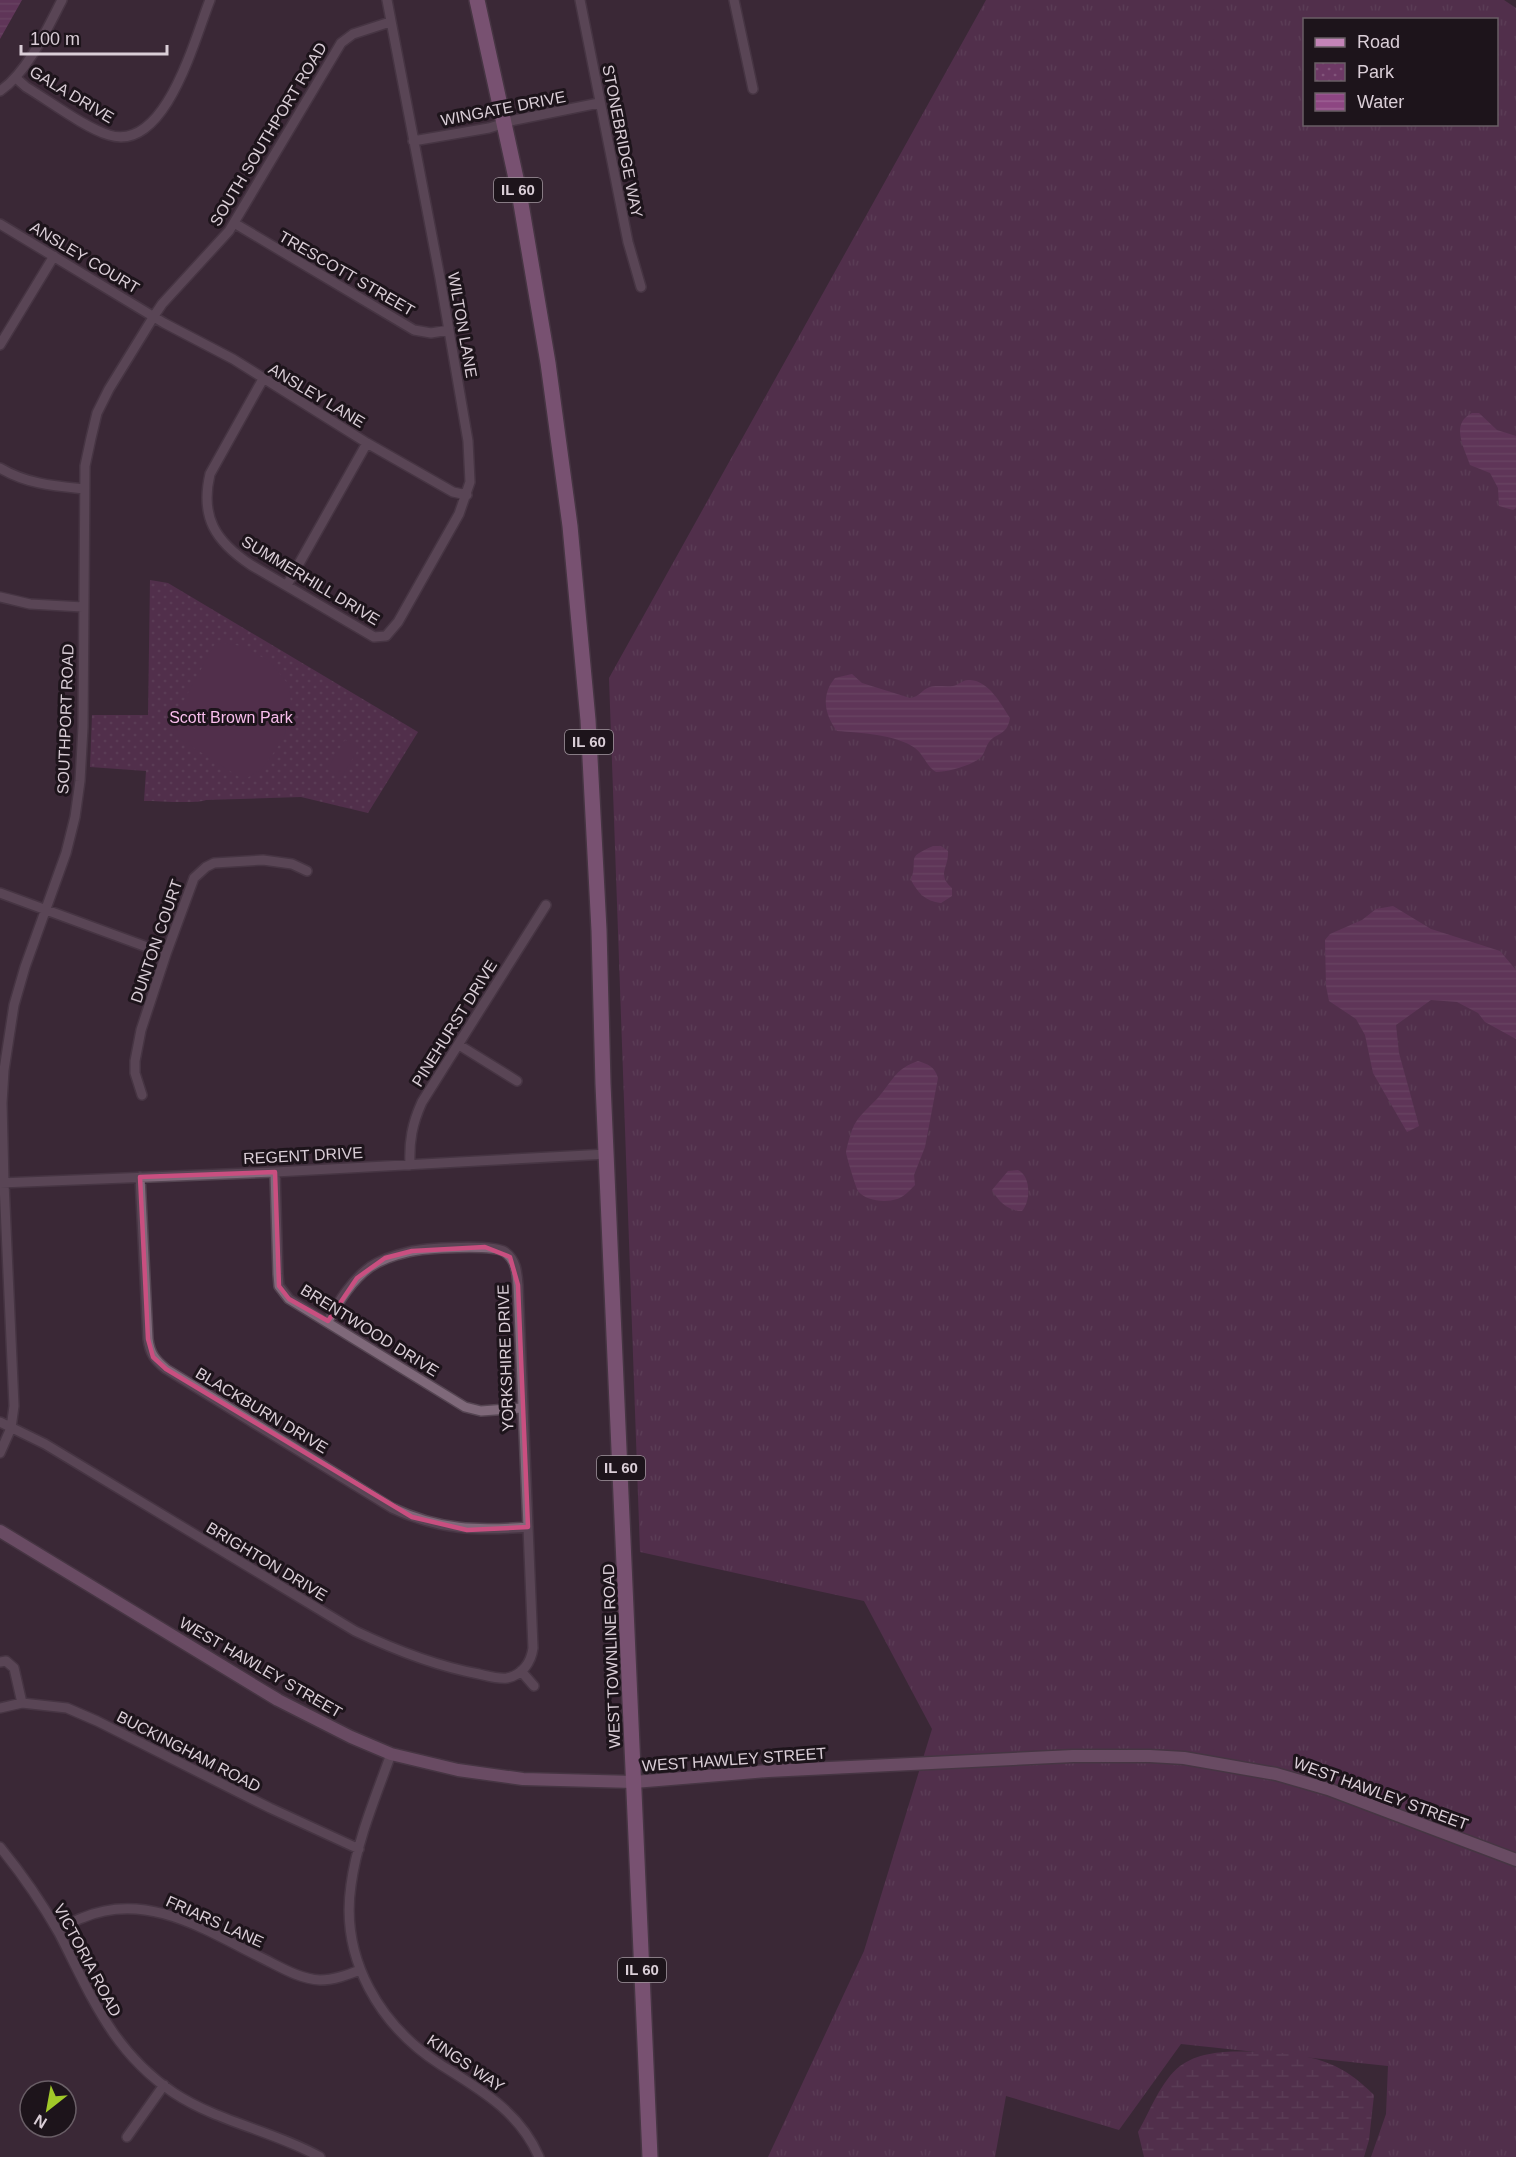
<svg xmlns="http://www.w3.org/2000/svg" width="1516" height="2157" font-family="Helvetica,sans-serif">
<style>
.grass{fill:url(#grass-tufts);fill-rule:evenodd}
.wetland{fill:url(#wetland-marsh)}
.park{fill:url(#park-dots)}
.pitch{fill:#6d3965}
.water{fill:url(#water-rules)}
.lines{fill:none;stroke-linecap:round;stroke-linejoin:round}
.street-casing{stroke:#554552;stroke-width:12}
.secondary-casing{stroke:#554552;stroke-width:15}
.primary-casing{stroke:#554552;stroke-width:18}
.street{stroke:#7f697a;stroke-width:9}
.secondary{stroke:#a27699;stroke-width:12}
.primary{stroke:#c484b8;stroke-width:15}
.marked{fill:none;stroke:#c94f80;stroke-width:4.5;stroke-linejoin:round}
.labels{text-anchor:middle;stroke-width:6;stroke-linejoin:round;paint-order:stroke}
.shield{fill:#1d141b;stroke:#a1969f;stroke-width:1.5}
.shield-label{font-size:15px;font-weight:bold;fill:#daced7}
.street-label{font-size:16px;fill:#daced7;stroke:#1d141b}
.park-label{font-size:16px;fill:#f9beed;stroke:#1d141b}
</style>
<defs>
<pattern id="grass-tufts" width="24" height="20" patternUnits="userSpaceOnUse" patternTransform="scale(1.5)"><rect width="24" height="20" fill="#6d3965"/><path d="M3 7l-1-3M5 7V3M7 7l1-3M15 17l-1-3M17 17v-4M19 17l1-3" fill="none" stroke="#81547a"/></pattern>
<pattern id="wetland-marsh" width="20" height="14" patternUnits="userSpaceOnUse" patternTransform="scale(1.5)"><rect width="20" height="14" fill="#6d3965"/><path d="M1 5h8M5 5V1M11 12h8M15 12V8" fill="none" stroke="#81547a"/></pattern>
<pattern id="park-dots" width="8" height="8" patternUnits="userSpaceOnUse" patternTransform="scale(1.5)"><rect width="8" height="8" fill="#6d3965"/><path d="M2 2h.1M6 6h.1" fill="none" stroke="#81547a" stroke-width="1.8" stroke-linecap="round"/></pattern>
<pattern id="water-rules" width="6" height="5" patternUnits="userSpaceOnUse" patternTransform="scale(1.5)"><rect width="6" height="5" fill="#8d4682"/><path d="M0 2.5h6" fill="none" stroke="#9c6093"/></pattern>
</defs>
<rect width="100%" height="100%" fill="#3b2837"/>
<path class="grass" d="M 986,0 L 1504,0 L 1516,8 L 1516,2157 L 1371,2157 L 1386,2114 L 1388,2066 L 1181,2044 L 1119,2130 L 1006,2096 L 995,2157 L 768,2157 L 864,1951 L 932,1729 L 864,1601 L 640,1552 L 609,678 ZM 1304,20 L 1496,20 L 1496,124 L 1304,124 Z"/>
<path class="wetland" d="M 1274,2052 C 1319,2057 1342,2063 1374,2095 L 1369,2140 L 1364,2157 L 1144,2157 L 1138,2132 C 1150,2111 1161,2081 1180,2066 C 1205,2047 1244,2052 1274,2052 Z"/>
<path class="park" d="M 150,580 L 168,583 L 418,732 L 368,813 L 301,797 L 206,800 C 198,804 158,801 144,801 L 146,771 L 90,767 L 92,715 L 148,715 Z"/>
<path class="pitch" d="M 216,642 L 242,646 L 269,661 L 289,685 L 292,714 L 283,739 L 263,768 L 244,780 L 174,735 L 172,722 Z
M 345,740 L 359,748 L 341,778 L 327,769 Z"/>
<path class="water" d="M 0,0 L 22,0 L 0,39 Z
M 1472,413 L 1479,413 L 1497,430 L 1516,436 L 1516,508 L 1513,510 L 1499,506 L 1498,488 L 1490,473 L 1470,465 C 1464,447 1450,424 1472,413 Z
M 852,674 L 862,683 L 910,698 C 920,697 921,690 930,687 C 936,685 945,687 953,686 C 959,685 963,679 970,680 C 989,681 1001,704 1010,718 C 1007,736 997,732 989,742 C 986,746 985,752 982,756 C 974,765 948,772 936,772 C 927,767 924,755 915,748 C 895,734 860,733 837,731 C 824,714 821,695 835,678 Z
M 933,846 L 941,846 L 948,851 C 949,868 936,874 952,888 L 952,896 L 941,903 C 925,901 918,893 911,880 C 919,856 904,859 933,846 Z
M 1393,906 L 1431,929 L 1500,951 L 1516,970 L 1516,1039 L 1485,1022 L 1478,1013 L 1457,1002 L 1431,1000 L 1396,1025 L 1399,1053 L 1419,1126 L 1407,1132 L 1373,1073 L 1365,1035 L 1356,1019 L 1329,1001 L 1326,986 L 1325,940 L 1330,934 L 1362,920 L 1376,909 Z
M 918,1061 C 928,1064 935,1067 938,1078 L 925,1147 L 914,1175 L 915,1185 C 909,1191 904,1197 897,1199 C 885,1203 866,1201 858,1191 C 856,1188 846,1155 846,1152 C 847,1146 850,1136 852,1130 C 857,1115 872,1106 881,1094 C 895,1077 896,1069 918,1061 Z
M 1018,1170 C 1031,1176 1031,1201 1022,1211 C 1008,1211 999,1202 992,1190 L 1008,1171 Z"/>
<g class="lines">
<defs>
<path id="street" d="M 580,0 L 628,242 L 641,287
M 734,0 L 753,89
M 16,78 L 26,87 C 48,100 85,128 109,135 C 166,153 195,37 210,0
M 0,91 C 27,73 47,29 62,0
M 413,141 L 489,128 L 515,120 L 599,103
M 234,223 L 414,330 L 431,333 L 449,330
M 0,224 L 164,323 L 233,359 L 367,443 L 453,492 L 467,495
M 0,345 L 54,256
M 263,379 L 210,474 C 200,517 215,541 251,565 L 374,637 L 386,636 L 398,622 L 459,514 L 470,482 L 468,441 L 440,278 L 387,0
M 0,468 C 27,484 54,486 84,489
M 287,585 L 367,443
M 0,597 L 30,604 L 83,607
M 0,893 L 166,954
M 459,1045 L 517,1081
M 142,1095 L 135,1073 L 135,1061 L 141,1030 L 166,954 L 194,878 L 206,867 L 214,863 L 263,860 L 292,864 L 307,871
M 410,1165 C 409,1141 412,1124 422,1102 L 546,905
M 275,1172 L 278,1274 L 279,1286 L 289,1299 L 465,1407 L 481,1411 L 522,1408
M 140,1177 L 148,1339 C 150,1354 155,1360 166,1369 L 392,1508 C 439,1530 477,1531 528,1527
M 0,1183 L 275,1172 L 607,1154
M 0,1422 L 45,1444 L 355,1631 C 395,1650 435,1666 479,1674 C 488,1676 498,1679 507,1678 C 522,1675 531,1663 533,1648 L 518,1285 C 517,1272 516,1260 505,1252 C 493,1244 424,1248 408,1252 C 395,1255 382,1259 370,1267 C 351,1281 339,1301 328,1321
M 0,1453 L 11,1428 L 14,1406 L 4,1183 L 2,1103 L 4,1070 L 14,1005 L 25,967 L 66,853 L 75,817 L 80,781 L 83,727 L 85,466 L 91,438 L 97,413 L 109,389 L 154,316 L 162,304 L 229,231 L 341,43 L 353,34 L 390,22
M 0,1662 L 6,1661 L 14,1668 L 22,1703
M 521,1671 L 534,1686
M 0,1708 L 22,1703 L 67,1708 L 97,1721 L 270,1808 L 359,1849
M 391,1754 C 376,1796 357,1840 351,1885 C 340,1959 380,2026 441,2065 C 481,2090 520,2112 539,2157
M 0,1847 C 22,1874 42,1903 59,1933 C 92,1997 112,2051 174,2093 C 218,2122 274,2131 320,2157
M 58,1931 C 66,1927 73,1921 82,1918 C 147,1890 207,1931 264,1959 C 282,1968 300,1979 320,1980 C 334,1980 347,1975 360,1970
M 127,2137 L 164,2085"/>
<path id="secondary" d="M 0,1531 L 278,1700 L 351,1737 L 391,1754 L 458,1770 L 523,1779 L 634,1782 L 768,1771 L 1073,1756 L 1150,1756 L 1184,1758 L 1276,1774 L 1328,1789 L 1516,1860"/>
<path id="primary" d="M 477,0 L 519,192 L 548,363 L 570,526 L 588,720 L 599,930 L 603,1084 L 650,2157"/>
</defs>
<use href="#street" class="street-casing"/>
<use href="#secondary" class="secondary-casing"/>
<use href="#primary" class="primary-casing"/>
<use href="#street" class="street"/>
<use href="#secondary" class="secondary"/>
<use href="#primary" class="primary"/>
</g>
<path d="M0 0H1516V2157H0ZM 275,1172 L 279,1286 L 289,1299 L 328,1321 L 357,1278 L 385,1258 L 412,1251 L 485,1247 L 510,1257 L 518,1285 L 528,1527 L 467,1530 L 412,1517 L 166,1369 L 153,1357 L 148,1339 L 140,1177 Z" fill="#3b2837" fill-opacity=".55" fill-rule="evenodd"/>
<path class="marked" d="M 275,1172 L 279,1286 L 289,1299 L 328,1321 L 357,1278 L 385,1258 L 412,1251 L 485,1247 L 510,1257 L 518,1285 L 528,1527 L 467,1530 L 412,1517 L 166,1369 L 153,1357 L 148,1339 L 140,1177 Z"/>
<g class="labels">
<g class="shield">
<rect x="494" y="178" width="48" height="24" rx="4.5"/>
<rect x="565" y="730" width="48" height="24" rx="4.5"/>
<rect x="597" y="1456" width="48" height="24" rx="4.5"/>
<rect x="618" y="1958" width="48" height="24" rx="4.5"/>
</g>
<g class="shield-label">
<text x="518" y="195">IL 60</text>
<text x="589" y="747">IL 60</text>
<text x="621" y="1473">IL 60</text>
<text x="642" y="1975">IL 60</text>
</g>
<g class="street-label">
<text transform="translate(72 94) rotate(31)" y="6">GALA DRIVE</text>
<text transform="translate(503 108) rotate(-11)" y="6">WINGATE DRIVE</text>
<text transform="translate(268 134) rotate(-59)" y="6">SOUTH SOUTHPORT ROAD</text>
<text transform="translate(623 141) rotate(79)" y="6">STONEBRIDGE WAY</text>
<text transform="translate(85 257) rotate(31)" y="6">ANSLEY COURT</text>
<text transform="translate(347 273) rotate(30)" y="6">TRESCOTT STREET</text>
<text transform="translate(463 325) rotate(80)" y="6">WILTON LANE</text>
<text transform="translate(317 395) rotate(31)" y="6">ANSLEY LANE</text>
<text transform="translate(311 580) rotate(31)" y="6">SUMMERHILL DRIVE</text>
<text transform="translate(65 719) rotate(-88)" y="6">SOUTHPORT ROAD</text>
<text transform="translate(156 941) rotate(-71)" y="6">DUNTON COURT</text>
<text transform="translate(454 1023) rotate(-58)" y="6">PINEHURST DRIVE</text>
<text transform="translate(303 1155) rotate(-3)" y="6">REGENT DRIVE</text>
<text transform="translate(370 1330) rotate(32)" y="6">BRENTWOOD DRIVE</text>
<text transform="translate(505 1358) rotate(-92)" y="6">YORKSHIRE DRIVE</text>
<text transform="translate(262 1410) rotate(31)" y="6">BLACKBURN DRIVE</text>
<text transform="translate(267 1561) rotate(31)" y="6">BRIGHTON DRIVE</text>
<text transform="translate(611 1656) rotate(-92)" y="6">WEST TOWNLINE ROAD</text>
<text transform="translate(261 1667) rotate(30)" y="6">WEST HAWLEY STREET</text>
<text transform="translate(189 1751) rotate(27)" y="6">BUCKINGHAM ROAD</text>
<text transform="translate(734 1759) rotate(-4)" y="6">WEST HAWLEY STREET</text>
<text transform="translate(1381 1793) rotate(20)" y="6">WEST HAWLEY STREET</text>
<text transform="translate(215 1921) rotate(24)" y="6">FRIARS LANE</text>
<text transform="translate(88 1960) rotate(62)" y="6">VICTORIA ROAD</text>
<text transform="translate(466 2063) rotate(34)" y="6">KINGS WAY</text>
</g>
<g class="park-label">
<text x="231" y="723">Scott Brown Park</text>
</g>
</g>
<rect x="1303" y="18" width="195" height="108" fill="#1d141b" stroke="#695e66" stroke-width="1.5"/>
<rect x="1315" y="38" width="30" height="9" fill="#c484b8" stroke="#695e66" stroke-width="1.5"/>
<text x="1357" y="48" font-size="18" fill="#daced7">Road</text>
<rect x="1315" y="63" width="30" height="18" fill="url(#park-dots)" stroke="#695e66" stroke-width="1.5"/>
<text x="1357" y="78" font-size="18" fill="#daced7">Park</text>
<rect x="1315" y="93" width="30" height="18" fill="url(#water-rules)" stroke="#695e66" stroke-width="1.5"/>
<text x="1357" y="108" font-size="18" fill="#daced7">Water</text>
<g transform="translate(48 2109) rotate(211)"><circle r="28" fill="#1d141b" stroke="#695e66" stroke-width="1.5"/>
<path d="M0-4.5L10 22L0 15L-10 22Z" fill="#a1c929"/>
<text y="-9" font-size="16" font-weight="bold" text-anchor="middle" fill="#daced7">N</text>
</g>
<path d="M21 45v9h146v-9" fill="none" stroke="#daced7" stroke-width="3"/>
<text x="30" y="45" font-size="18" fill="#daced7" stroke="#1d141b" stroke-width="4.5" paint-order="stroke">100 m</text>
</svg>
